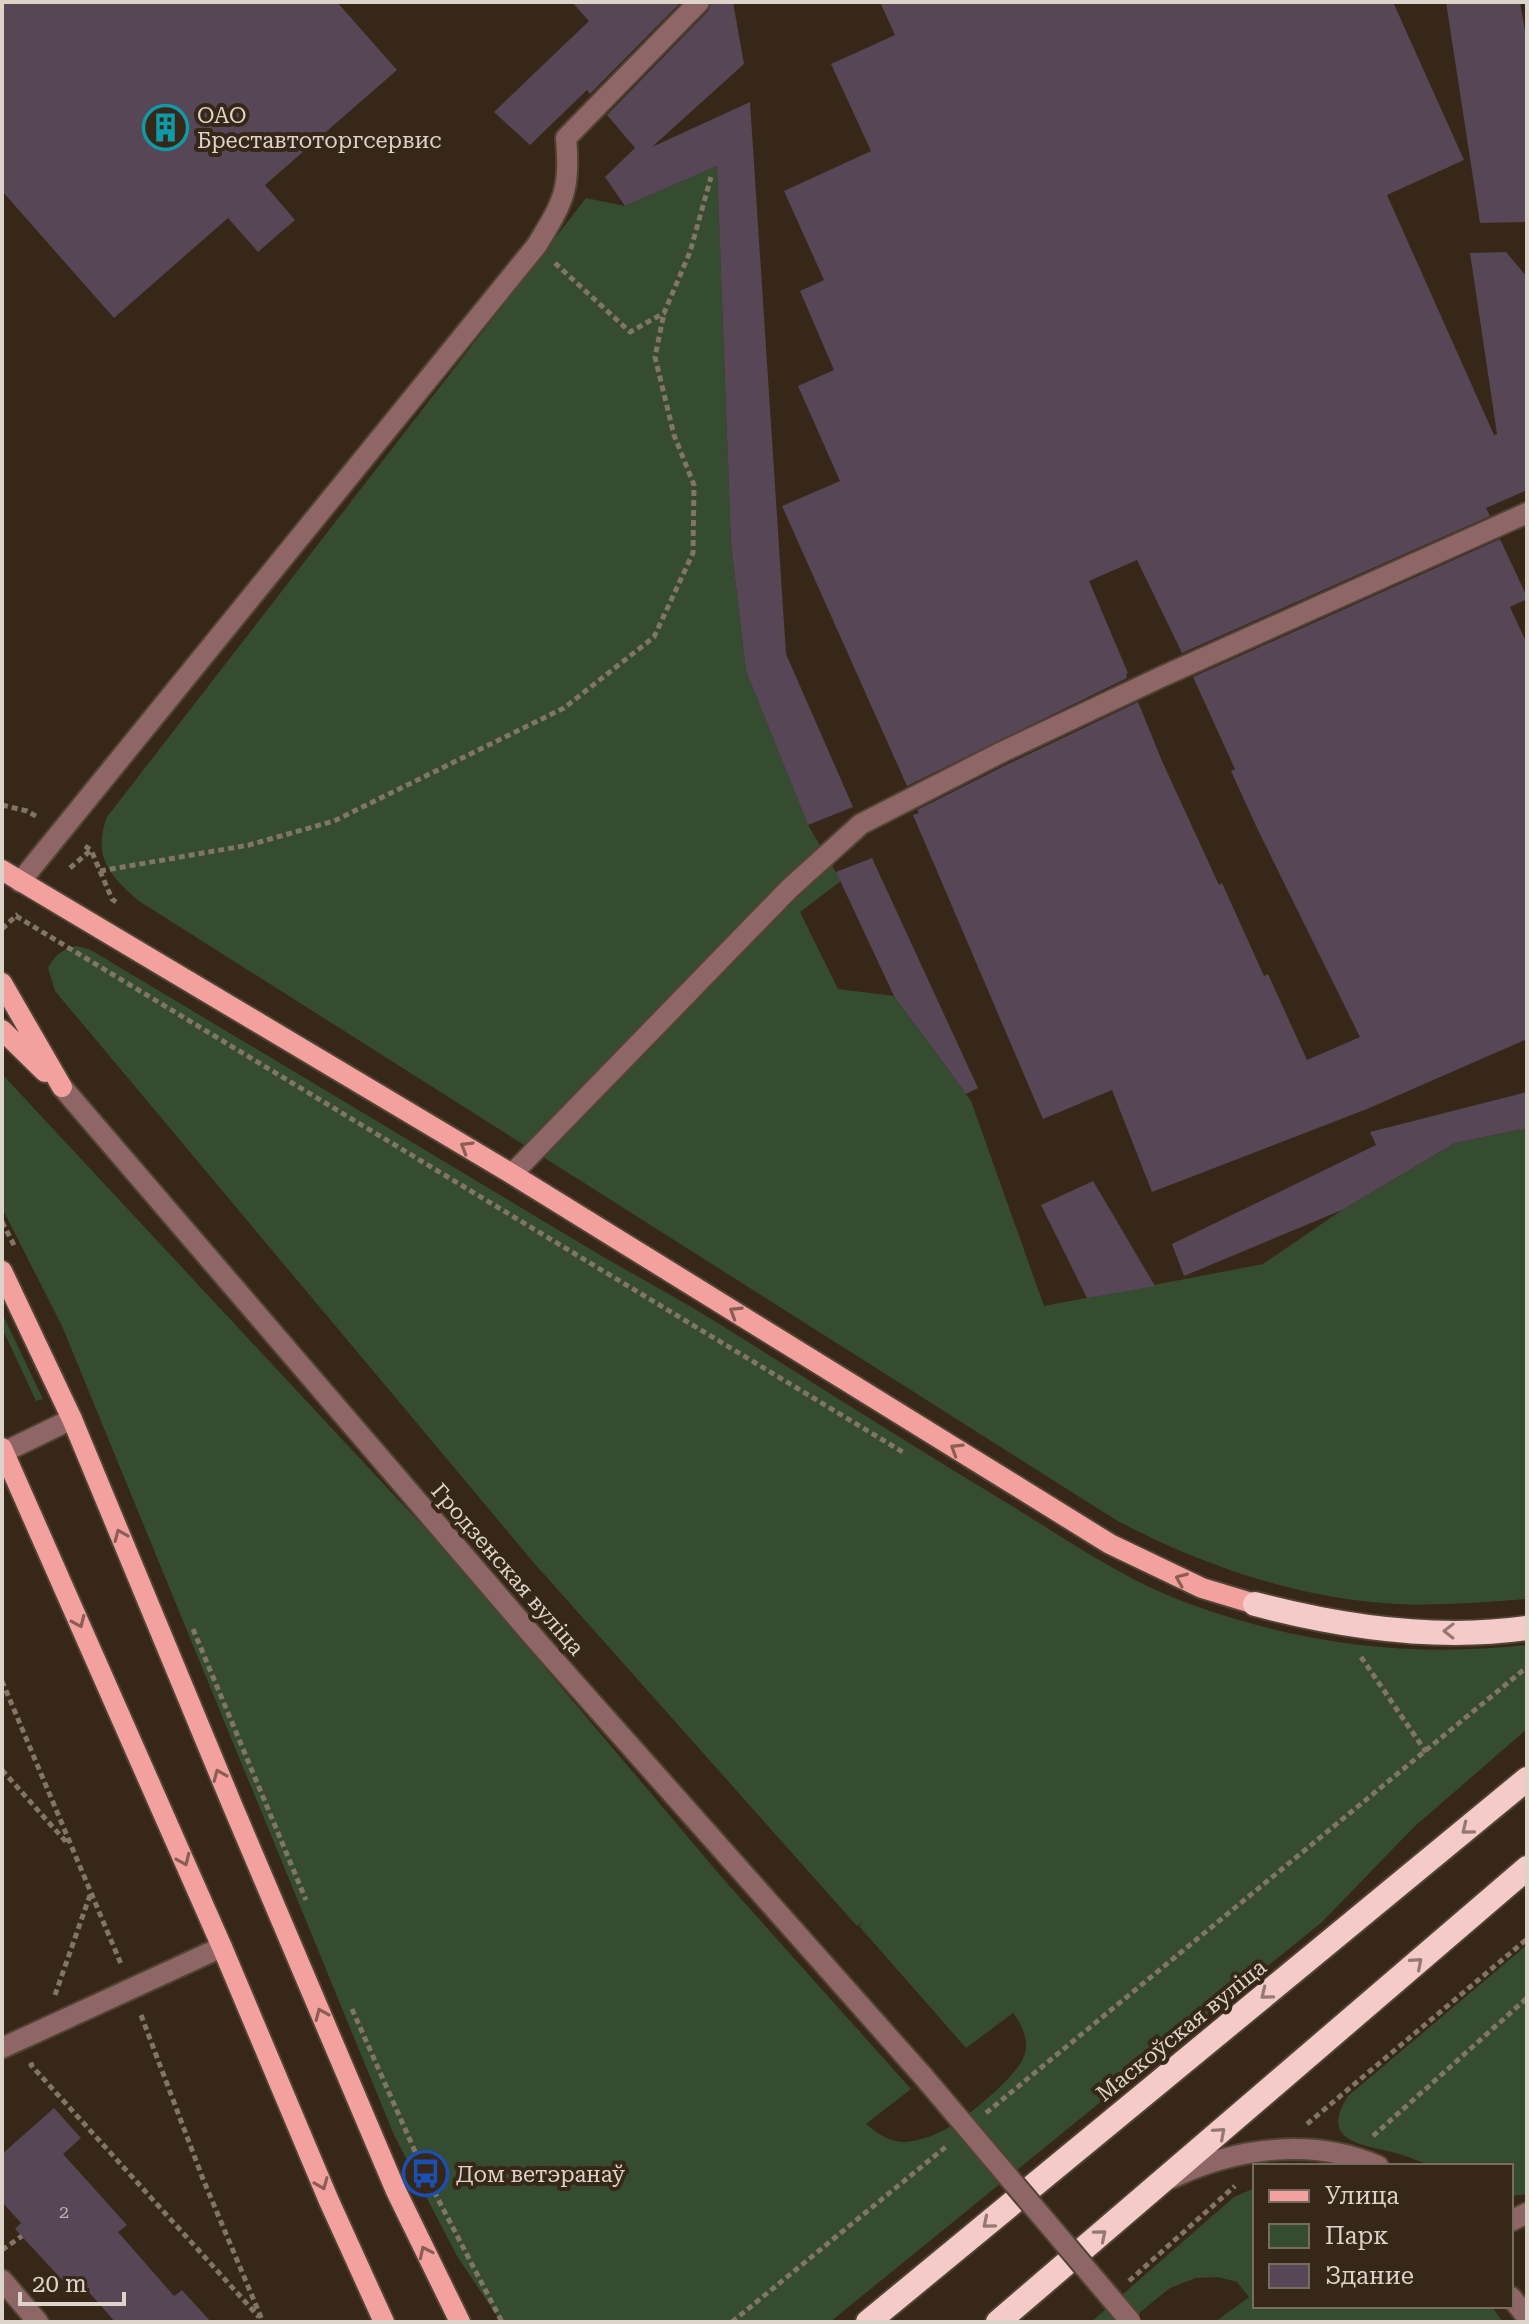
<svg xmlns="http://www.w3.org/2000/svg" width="1529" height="2324" font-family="'Roboto Serif',serif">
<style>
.green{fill:#364c30}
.building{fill:#574655}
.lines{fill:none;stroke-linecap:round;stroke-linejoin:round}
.minor-casing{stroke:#514334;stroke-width:24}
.major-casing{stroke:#514334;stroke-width:24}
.highway-casing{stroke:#514334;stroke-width:28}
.path{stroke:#817568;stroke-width:5;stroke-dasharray:6 4;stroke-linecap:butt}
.minor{stroke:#8e6665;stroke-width:20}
.major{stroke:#f2a19f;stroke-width:20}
.highway{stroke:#f4cbc9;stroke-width:24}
.minor-bridge-casing{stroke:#514334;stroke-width:24;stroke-linecap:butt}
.minor-bridge{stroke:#8e6665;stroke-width:20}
.oneway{stroke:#8b5e55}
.oneway2{stroke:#957970}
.labels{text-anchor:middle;stroke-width:8;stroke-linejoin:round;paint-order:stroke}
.number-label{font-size:18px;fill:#bbb0ac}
.poi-label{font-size:22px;fill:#dcd3c9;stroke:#362718;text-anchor:start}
.street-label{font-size:22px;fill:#dcd3c9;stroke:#362718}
</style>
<rect width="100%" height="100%" fill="#362718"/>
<path class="green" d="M 717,166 L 731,544 L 746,671 L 808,825 L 841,881 L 800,912 L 838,989 L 894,996 L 971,1101 L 1044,1306 L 1263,1264 L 1342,1210 L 1455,1143 L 1527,1128 L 1527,1599 C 1484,1602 1441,1606 1398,1604 C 1302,1600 1200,1565 1116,1520 L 139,901 C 110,876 92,857 107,817 L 586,198 L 625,206 Z
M 76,946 L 89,949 C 253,1047 417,1145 580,1243 C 626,1271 675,1296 721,1325 C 818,1386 914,1447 1012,1506 C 1069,1541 1126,1581 1190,1604 C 1300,1644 1411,1658 1527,1645 L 1527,1729 L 1414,1827 L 1322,1922 L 830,2322 L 501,2322 L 457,2256 L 394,2135 L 62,1326 L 2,1208 L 2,1074 L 446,1551 L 725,1881 L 911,2089 L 866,2124 C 878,2134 889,2142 905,2142 C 918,2141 934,2136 946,2129 C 967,2117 1020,2075 1025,2053 C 1029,2039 1021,2023 1013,2013 L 966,2048 L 859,1926 L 866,1921 L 857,1926 L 534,1563 L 55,991 L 48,968 C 55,955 61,950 76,946 Z
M 2,1313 L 43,1399 L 36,1401 L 2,1328 Z
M 1527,1945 L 1527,2194 L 1511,2196 L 1511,2166 C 1490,2166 1448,2170 1431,2165 C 1419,2162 1408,2156 1396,2153 C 1364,2144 1318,2143 1348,2096 Z
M 1255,2188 L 1255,2306 L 1491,2306 L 1503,2322 L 1215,2322 L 1249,2297 L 1237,2282 L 1218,2277 L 1196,2278 L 1170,2288 L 1128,2322 L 1091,2322 L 1234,2197 Z"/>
<path class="building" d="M 2,2 L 337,2 L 397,70 L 265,185 L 295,220 L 258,252 L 228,218 L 114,318 L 2,191 Z
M 572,2 L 681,2 L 590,94 L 587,90 L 530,145 L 494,112 L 589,21 Z
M 712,2 L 733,2 L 744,64 L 652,147 L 750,102 L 786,654 L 853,807 L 808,825 L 746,671 L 731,544 L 717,166 L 625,206 L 605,177 L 635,148 L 607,115 L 708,11 Z
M 880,2 L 1393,2 L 1464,160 L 1387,195 L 1494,435 L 1497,434 L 1470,253 L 1506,252 L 1527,277 L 1527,490 L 1486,508 L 1490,516 L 1182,653 L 1137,560 L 1089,581 L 1128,673 L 1126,674 L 1127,678 L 907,786 L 782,506 L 840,481 L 798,386 L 834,370 L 800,291 L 824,280 L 784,191 L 871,151 L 831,64 L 895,35 Z
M 1446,2 L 1520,2 L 1527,42 L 1527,222 L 1480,223 Z
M 1500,539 L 1527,597 L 1527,599 L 1510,607 L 1527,644 L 1527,1039 L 1367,1109 L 1152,1192 L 1112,1090 L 1043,1119 L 913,815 L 919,813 L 917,810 L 1008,764 L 1138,702 L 1162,761 L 1219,885 L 1222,883 L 1264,976 L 1268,974 L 1307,1060 L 1360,1037 L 1257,828 L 1231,771 L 1235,769 L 1193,677 Z
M 872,858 L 978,1088 L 966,1094 L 894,996 L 836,872 Z
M 1527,1092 L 1527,1128 L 1455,1143 L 1342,1210 L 1184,1276 L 1172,1244 L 1376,1145 L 1370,1132 Z
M 1093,1181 L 1115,1218 L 1155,1286 L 1087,1298 L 1041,1205 Z
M 54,2108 L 81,2138 L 63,2154 L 127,2225 L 118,2232 L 174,2296 L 182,2290 L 211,2322 L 115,2322 L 75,2276 L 66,2284 L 15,2229 L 21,2223 L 2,2202 L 2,2154 Z"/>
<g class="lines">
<defs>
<path id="minor" d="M 20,882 L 537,245 C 563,202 571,190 566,138 L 699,2
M 62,1087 L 538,1642 L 923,2076
M 512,1174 L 789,889 L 861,824 L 1002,752 L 1161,677 L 1527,513
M 2,1453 L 72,1419
M 2,2048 L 222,1947
M 1172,2178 C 1236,2148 1312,2137 1378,2166
M 1511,2221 L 1527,2213
M 2,2280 L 38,2322
M 1511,2297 L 1527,2317"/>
<path id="major" d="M 2,870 L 512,1174 L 1110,1544 L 1202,1588 L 1255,1604
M 2,983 L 62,1087
M 2,1030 L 45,1072
M 2,1271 L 72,1419 L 233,1807 L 396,2191 L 460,2322
M 2,1448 L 222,1947 L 329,2201 L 384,2322"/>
<path id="highway" d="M 1255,1604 C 1342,1627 1436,1641 1527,1628
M 868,2322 L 1527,1779
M 998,2322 L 1527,1868"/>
</defs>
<use href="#minor" class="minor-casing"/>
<use href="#major" class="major-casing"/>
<use href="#highway" class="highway-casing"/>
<path class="path" d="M 555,263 L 630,332 L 664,313 L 690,252 L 711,177
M 2,805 L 27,811 L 39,818
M 85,846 L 91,850 L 112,899 L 116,902
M 70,868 L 91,850
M 100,871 L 249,845 L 334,821 L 564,708 L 654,637 L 693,553 L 694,485 L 674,435 L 655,357 L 664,313
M 16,916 L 906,1454
M 2,929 L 18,914
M 2,1222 L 15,1247
M 193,1629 L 306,1900
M 1361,1657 L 1426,1752
M 2,1681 L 121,1964
M 2,1770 L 68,1844
M 55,1995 L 90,1895
M 352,2009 L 425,2174 L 502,2322
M 141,2015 L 203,2179 L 263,2322
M 34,2064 L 31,2065 L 259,2317
M 986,2113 L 1527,1667
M 1307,2124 L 1527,1939
M 1373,2136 L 1527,1998
M 2,2250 L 22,2236
M 1129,2281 L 1235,2186
M 732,2322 L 948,2145"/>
<use href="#minor" class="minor"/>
<use href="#major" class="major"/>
<use href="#highway" class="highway"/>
<defs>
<path id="minor-bridge" d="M 923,2076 L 1131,2322"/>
</defs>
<use href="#minor-bridge" class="minor-bridge-casing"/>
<use href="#minor-bridge" class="minor-bridge"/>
</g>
<defs><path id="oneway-chevron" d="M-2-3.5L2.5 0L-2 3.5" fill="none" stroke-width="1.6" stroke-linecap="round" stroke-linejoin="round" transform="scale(2)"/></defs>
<g class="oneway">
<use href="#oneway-chevron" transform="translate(466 1147) rotate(-149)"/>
<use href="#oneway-chevron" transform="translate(735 1312) rotate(-148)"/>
<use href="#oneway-chevron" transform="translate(956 1449) rotate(-148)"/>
<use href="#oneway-chevron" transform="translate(120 1535) rotate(-113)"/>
<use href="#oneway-chevron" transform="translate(1181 1579) rotate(-157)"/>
<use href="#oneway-chevron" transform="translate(79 1622) rotate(66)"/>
<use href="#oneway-chevron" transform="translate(219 1775) rotate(-113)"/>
<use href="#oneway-chevron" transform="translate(184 1860) rotate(66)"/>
<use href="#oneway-chevron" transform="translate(321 2014) rotate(-113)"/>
<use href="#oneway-chevron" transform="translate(322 2184) rotate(68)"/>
<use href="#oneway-chevron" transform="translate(425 2252) rotate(-115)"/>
</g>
<g class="oneway2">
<use href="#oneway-chevron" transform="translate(1449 1631) rotate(-179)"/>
<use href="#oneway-chevron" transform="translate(1467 1829) rotate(141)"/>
<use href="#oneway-chevron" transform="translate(1417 1963) rotate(-41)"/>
<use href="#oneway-chevron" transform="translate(1266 1994) rotate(141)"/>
<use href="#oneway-chevron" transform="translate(1220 2133) rotate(-41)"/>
<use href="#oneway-chevron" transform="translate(988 2223) rotate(140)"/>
<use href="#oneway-chevron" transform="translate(1101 2235) rotate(-40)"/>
</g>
<defs>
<symbol id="building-ring" viewBox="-11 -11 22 22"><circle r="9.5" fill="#362718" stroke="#0f9aa8" stroke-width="1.5"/><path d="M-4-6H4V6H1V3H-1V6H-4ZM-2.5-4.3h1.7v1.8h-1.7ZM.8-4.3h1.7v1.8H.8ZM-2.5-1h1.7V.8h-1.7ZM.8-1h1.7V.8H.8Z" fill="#0f9aa8"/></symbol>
<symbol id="bus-ring" viewBox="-11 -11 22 22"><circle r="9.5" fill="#362718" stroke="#1a4fb4" stroke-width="1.5"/><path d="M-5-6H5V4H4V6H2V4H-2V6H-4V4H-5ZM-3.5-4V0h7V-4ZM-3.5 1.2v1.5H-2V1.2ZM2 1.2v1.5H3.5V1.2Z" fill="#1a4fb4"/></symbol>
</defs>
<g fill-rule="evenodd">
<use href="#building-ring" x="140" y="102" width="51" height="51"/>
<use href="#bus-ring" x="400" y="2148" width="51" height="51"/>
</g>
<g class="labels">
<g class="number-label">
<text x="64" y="2218">2</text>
</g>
<g class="poi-label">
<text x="197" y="123">ОАО<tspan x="197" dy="25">Бреставтоторгсервис</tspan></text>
<text x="456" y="2182">Дом ветэранаў</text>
</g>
<g class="street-label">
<text transform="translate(508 1569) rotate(49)" y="8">Гродзенская вуліца</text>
<text transform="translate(1181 2030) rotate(-39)" y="8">Маскоўская вуліца</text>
</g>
</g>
<rect width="1529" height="2324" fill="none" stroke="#dcd3c9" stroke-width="8"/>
<rect x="1253" y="2164" width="260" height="144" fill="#362718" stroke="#786c5f" stroke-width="2"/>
<rect x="1269" y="2190" width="40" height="12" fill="#f2a19f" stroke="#786c5f" stroke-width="2"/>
<text x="1325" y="2204" font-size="24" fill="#dcd3c9">Улица</text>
<rect x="1269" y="2224" width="40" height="24" fill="#364c30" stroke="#786c5f" stroke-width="2"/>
<text x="1325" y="2244" font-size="24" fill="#dcd3c9">Парк</text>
<rect x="1269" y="2264" width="40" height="24" fill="#574655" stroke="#786c5f" stroke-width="2"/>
<text x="1325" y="2284" font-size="24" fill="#dcd3c9">Здание</text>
<path d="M20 2292v12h104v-12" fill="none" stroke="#dcd3c9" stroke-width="4"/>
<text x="32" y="2292" font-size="24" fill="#dcd3c9" stroke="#362718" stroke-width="6" paint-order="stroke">20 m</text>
</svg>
